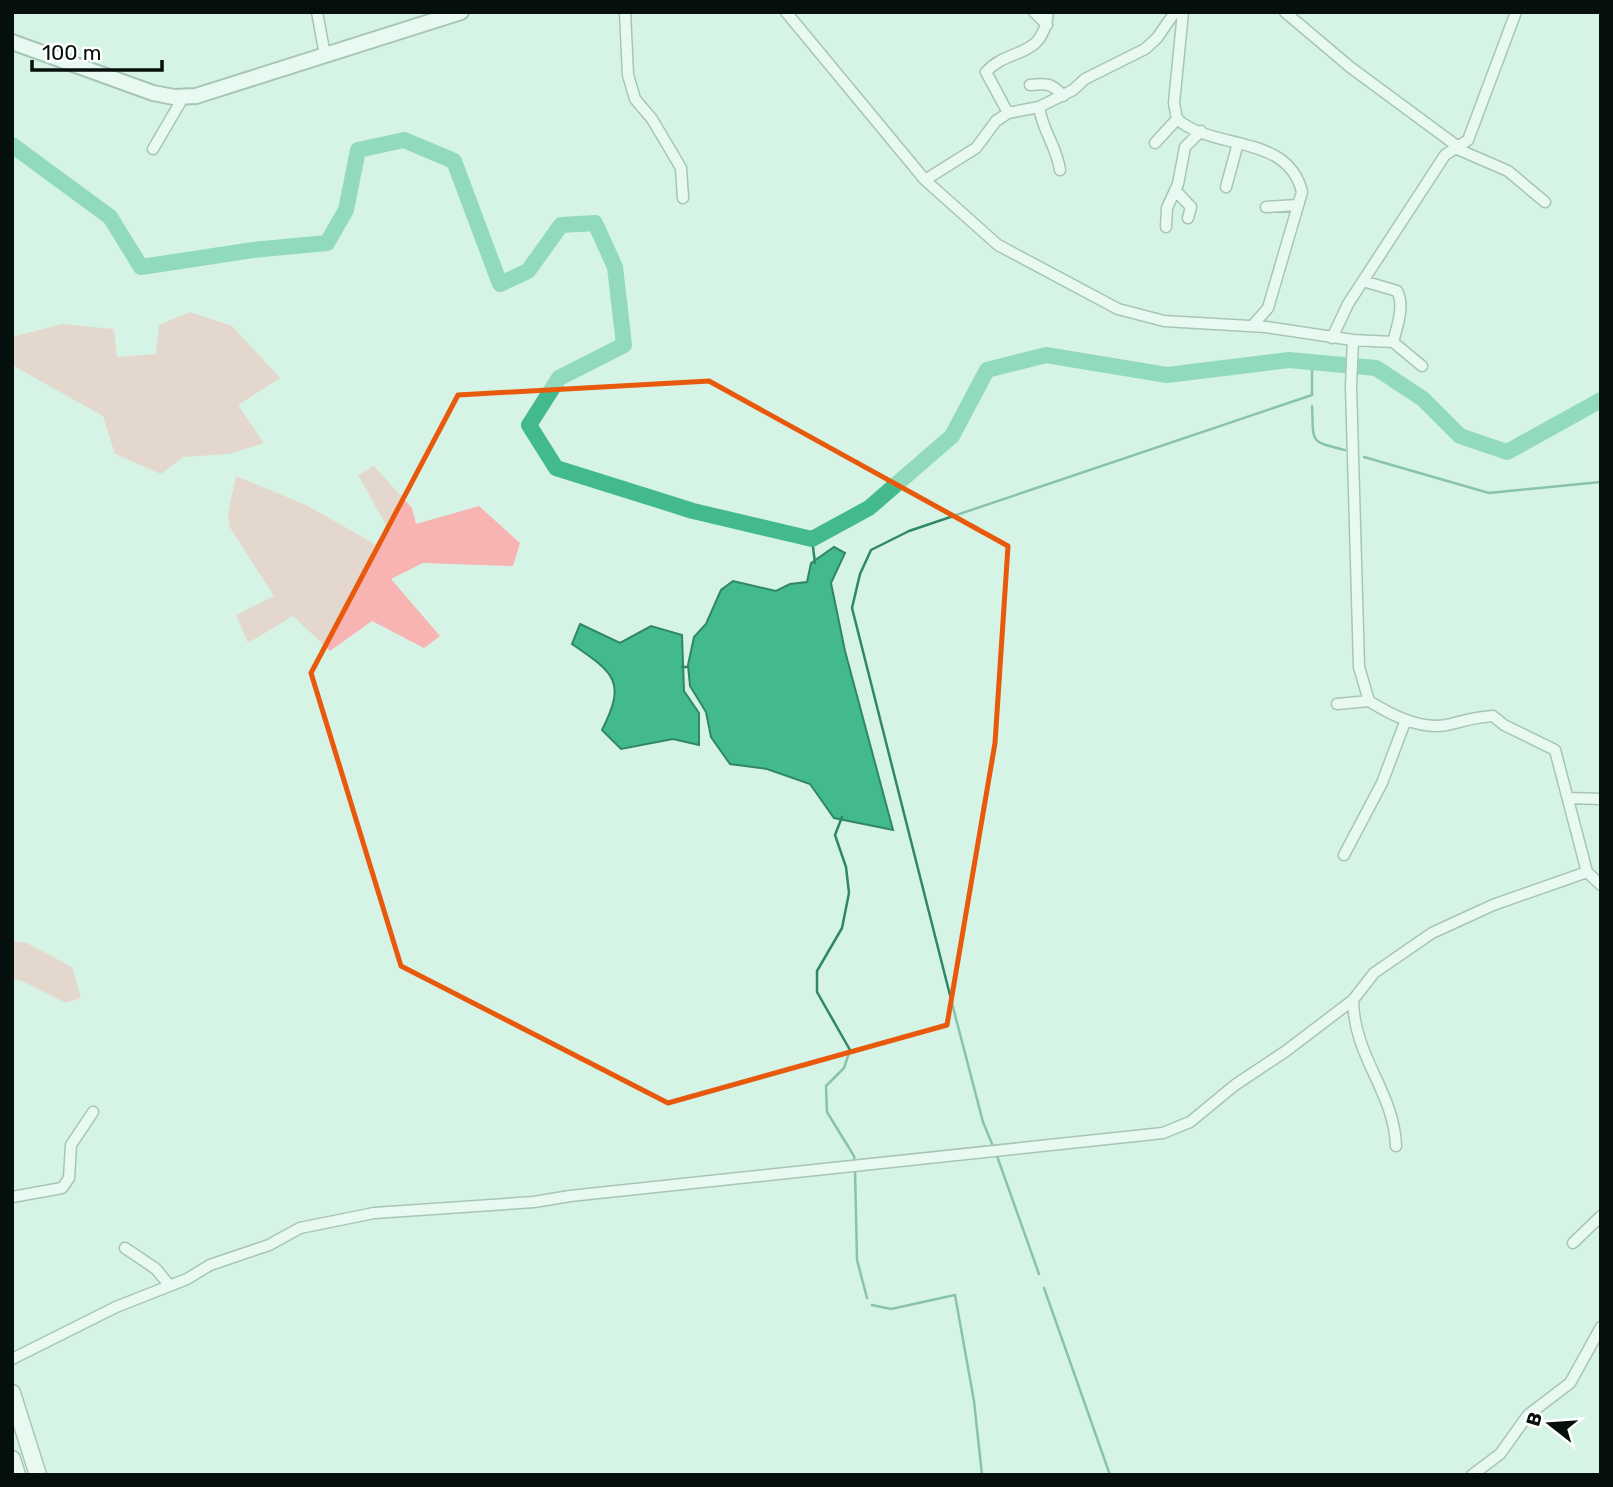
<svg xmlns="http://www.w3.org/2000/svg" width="1613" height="1487" font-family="Rubik,sans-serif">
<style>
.green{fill:#f7b4b2}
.water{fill:#42ba8d;stroke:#308766;stroke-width:2}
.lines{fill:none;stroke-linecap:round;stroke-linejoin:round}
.stream{stroke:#308766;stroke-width:2.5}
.river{stroke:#42ba8d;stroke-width:16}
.street-casing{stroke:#708d7f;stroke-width:13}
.secondary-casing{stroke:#708d7f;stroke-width:18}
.primary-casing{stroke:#708d7f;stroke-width:19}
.street{stroke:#fff;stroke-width:10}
.secondary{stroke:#fff;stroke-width:14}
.primary{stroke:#fff;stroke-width:16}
.marked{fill:none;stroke:#e8590c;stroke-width:5;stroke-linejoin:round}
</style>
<rect width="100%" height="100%" fill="#d5f4e5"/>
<path class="green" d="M 190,312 L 232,326 L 280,378 L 238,405 L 264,443 L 229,454 L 183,457 L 161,474 L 115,454 L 103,416 L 12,365 L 12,337 L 62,324 L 114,329 L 117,357 L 156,354 L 159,325 Z
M 374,466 L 412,508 L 416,524 L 479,506 L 520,543 L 513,566 L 423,563 L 391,579 L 440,636 L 424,648 L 372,621 L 330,651 L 293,616 L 248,643 L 236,615 L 274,596 L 229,526 L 228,513 L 236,476 L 306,505 L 380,547 L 387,527 L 358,475 Z
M 12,941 L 27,943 L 72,967 L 81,998 L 66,1003 L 20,980 L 12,980 Z"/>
<path class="water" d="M 834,547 L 845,553 L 831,583 L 845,651 L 893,830 L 834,818 L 810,784 L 767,769 L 730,764 L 711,737 L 706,712 L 690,686 L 688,665 L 694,637 L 706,624 L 721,590 L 733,581 L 776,591 L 790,584 L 807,582 L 811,563 Z
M 580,624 L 620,643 L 651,626 L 682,635 L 684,691 L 699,713 L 699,745 L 673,739 L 621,749 L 602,730 C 627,681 614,673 572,644 Z"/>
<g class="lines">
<path class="stream" d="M 1312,362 L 1312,394
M 1312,406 C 1314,443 1308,441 1345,450
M 1364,457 L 1489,493 L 1601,482
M 812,539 L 815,563
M 682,667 L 688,667
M 842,817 L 835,835 L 846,867 L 849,893 L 842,928 L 817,971 L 817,992 L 850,1050 L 844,1068 L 826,1086 L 827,1112 L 854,1156 L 855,1163
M 992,1144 L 983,1122 L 954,1011 L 852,608 L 860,574 L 871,550 L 909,531 L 1312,395
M 997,1156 L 1039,1274
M 855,1170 L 857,1260 L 867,1298
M 1044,1288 L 1110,1475
M 872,1305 L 891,1309 L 955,1295 L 974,1401 L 982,1475"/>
<path class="river" d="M 12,145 L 110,217 L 141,267 L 253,250 L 327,243 L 346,210 L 358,150 L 404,140 L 454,161 L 500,284 L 528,271 L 561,225 L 595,223 L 615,267 L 624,345 L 559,378 L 529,425 L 556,468 L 693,511 L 812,539 L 869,508 L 952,436 L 987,370 L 1046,355 L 1167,375 L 1289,360 L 1376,368 L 1423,399 L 1460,436 L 1507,452 L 1601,400"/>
<defs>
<path id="street" d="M 317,12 L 325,55
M 625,12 L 628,75 L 635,99 L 652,119 L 681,168 L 683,198
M 786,12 L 925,180 L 998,245 L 1118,309 L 1164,321 L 1266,327 L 1353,340 L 1351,386 L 1359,667 L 1369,701 C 1391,715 1423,732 1451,724 C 1467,720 1476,717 1493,716 L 1504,725 L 1555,750 L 1587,872 L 1601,885
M 1034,12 L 1047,25
M 1183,12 L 1174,103 L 1177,119 C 1213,151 1288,133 1302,192 L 1268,308 L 1253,325
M 1285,12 L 1350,67 L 1457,146
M 1030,85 C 1046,83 1052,83 1063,96
M 1039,107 C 1043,133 1056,144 1060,170
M 1008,113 L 986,72 C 1009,46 1043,61 1048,12
M 1155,143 L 1177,119
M 1455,148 L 1508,171 L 1545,202
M 153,149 L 184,96
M 925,180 L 976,148 L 996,121 L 1008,113 L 1039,107 L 1073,90 L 1085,79 L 1145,49 L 1157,38 L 1175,12
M 1226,187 L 1238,143
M 1175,190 L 1191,207 L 1188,218
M 1266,207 L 1297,205
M 1166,227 L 1167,208 L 1178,184 L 1185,147 L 1201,131
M 1332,338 L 1348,304 L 1445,155 L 1468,140 L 1516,12
M 1353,340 L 1393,342 C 1397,327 1405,305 1397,291 L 1363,281
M 1393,342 L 1422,366
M 1337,704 L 1369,701
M 1568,798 L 1601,799
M 1344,855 L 1382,783 L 1405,722
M 1353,1000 C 1354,1058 1394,1091 1396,1146
M 12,1197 L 62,1188 L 69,1178 L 71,1145 L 93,1112
M 1573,1243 L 1601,1216
M 125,1248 L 156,1269 L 170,1286
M 12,1359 L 116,1307 L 187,1279 L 210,1265 L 269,1245 L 300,1228 L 374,1213 L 534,1202 L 570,1196 L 1163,1133 L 1190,1122 L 1235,1085 L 1286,1051 L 1353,1000 L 1374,973 L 1432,933 L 1493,905 L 1587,872
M 1472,1475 L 1500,1454 L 1528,1415 L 1570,1383 L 1601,1327"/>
<path id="secondary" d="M 12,42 L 153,93 L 174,97 L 196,96 L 461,12"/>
<path id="primary" d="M 12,1393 L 38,1475
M 12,1459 L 17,1475"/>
</defs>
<use href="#street" class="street-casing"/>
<use href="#secondary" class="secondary-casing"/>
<use href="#primary" class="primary-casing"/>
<use href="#street" class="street"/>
<use href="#secondary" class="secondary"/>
<use href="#primary" class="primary"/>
</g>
<path d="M0 0H1613V1487H0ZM 709,381 L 1008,546 L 995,743 L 947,1025 L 668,1103 L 401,966 L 311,673 L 458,395 Z" fill="#d5f4e5" fill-opacity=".55" fill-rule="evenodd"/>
<path class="marked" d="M 709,381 L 1008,546 L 995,743 L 947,1025 L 668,1103 L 401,966 L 311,673 L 458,395 Z"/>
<rect width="1613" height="1487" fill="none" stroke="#050f0b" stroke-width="28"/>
<g transform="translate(1550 1424) rotate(287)" stroke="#ffffff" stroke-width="5" paint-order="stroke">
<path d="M0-5L12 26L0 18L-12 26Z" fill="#050f0b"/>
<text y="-10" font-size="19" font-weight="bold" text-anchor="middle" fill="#050f0b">B</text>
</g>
<path d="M32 60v10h130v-10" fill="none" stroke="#050f0b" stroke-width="3.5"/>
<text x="42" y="60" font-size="21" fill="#050f0b" stroke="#ffffff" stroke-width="5" paint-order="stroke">100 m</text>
</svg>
